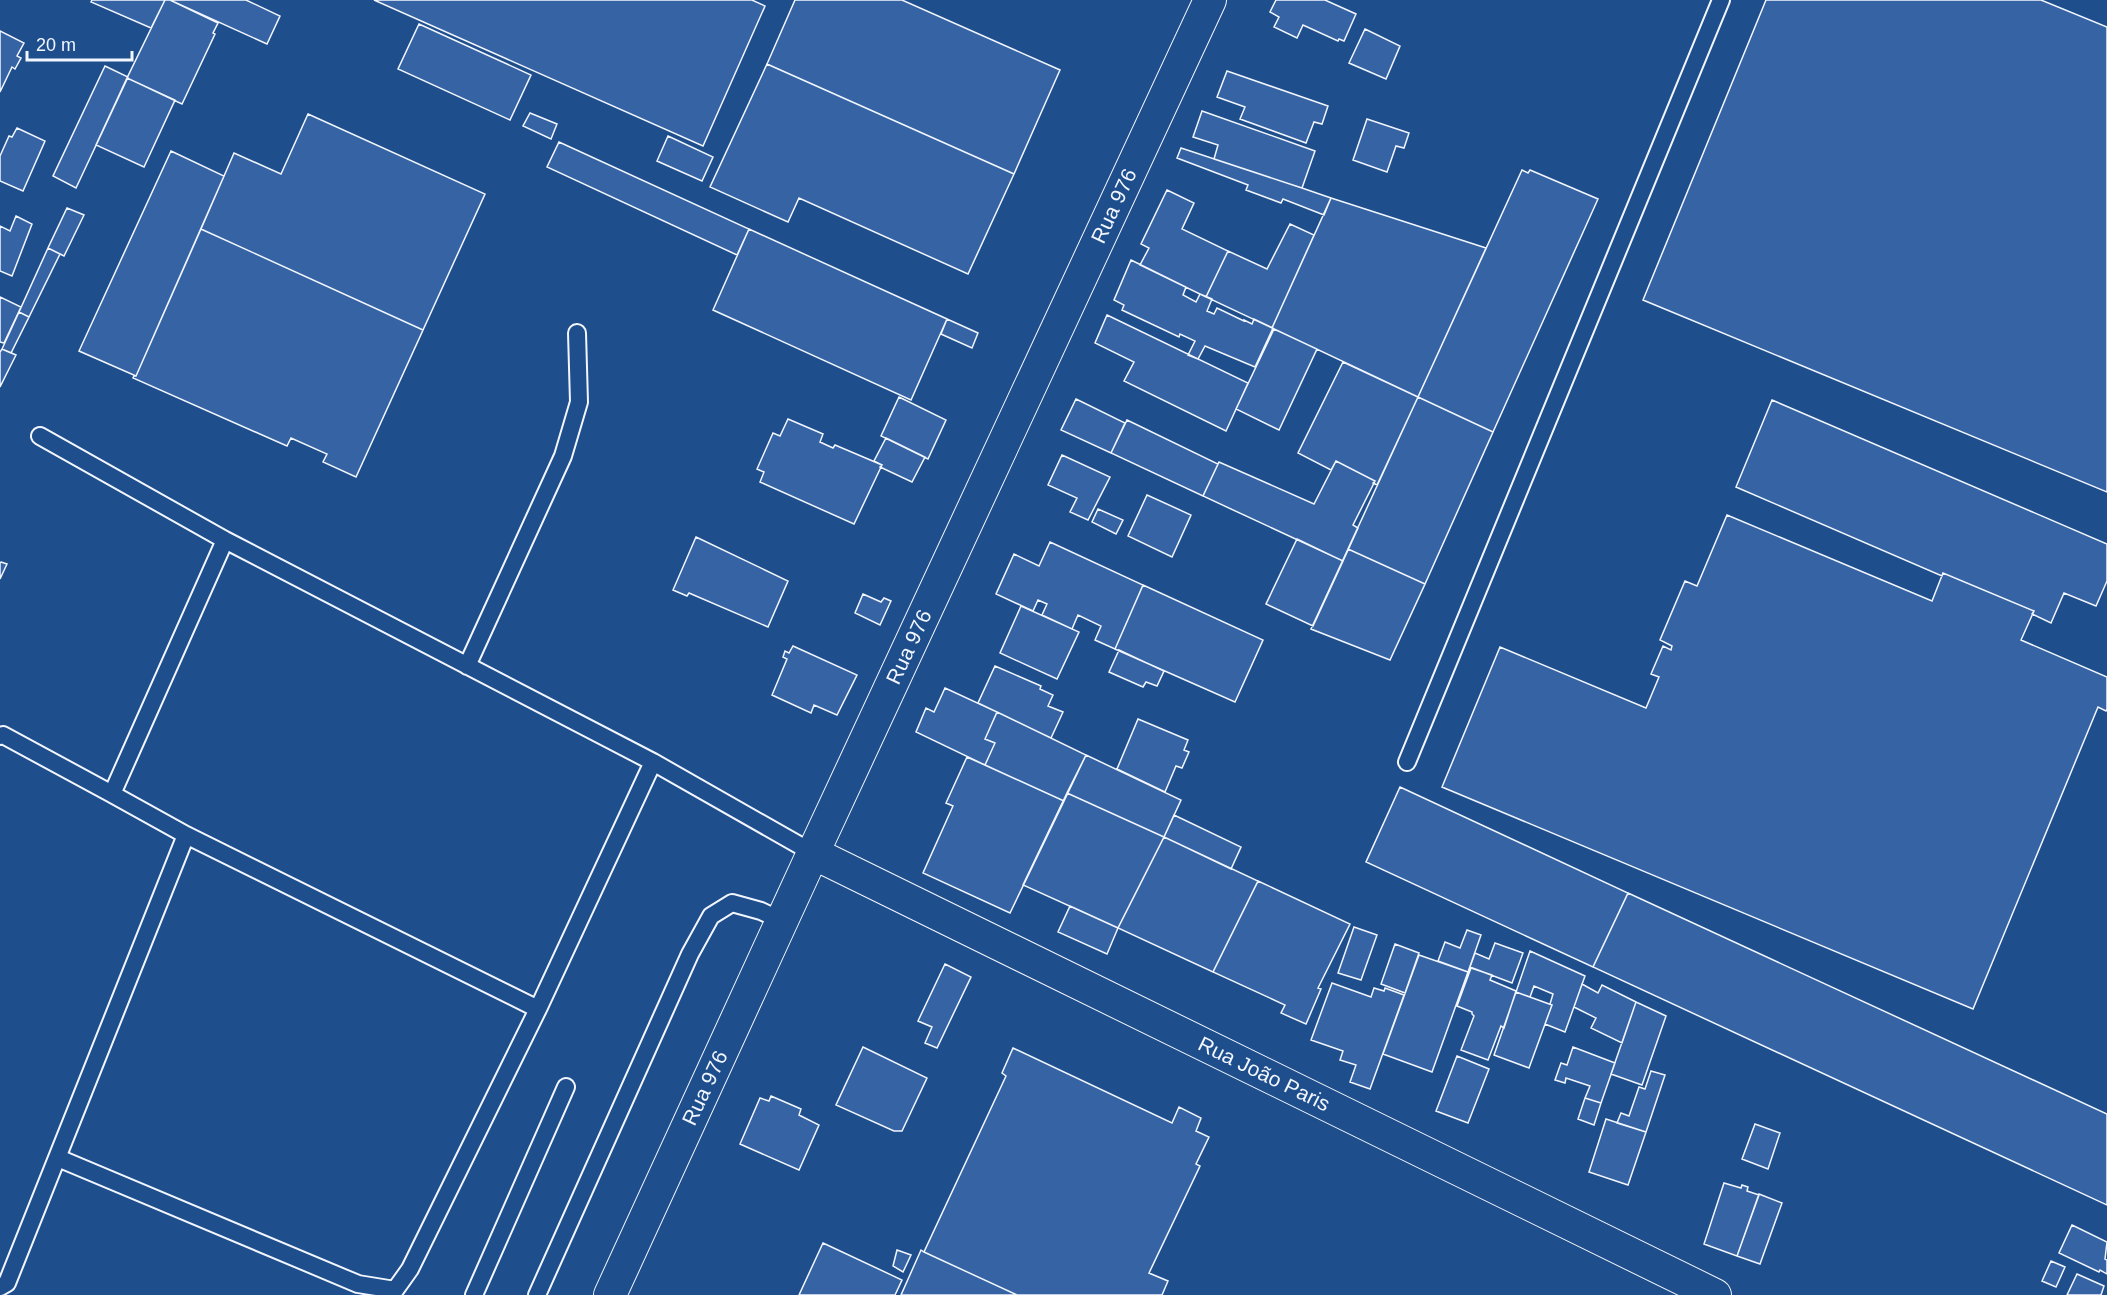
<svg xmlns="http://www.w3.org/2000/svg" width="2107" height="1295" font-family="Arial,sans-serif">
<style>
.building{fill:#3563a3;stroke:#f2f6ff;stroke-width:1.5}
.lines{fill:none;stroke-linecap:round;stroke-linejoin:round}
.lane-casing{stroke:#f2f6ff;stroke-width:20}
.street-casing{stroke:#f2f6ff;stroke-width:34}
.lane{stroke:#1f4e8c;stroke-width:16}
.street{stroke:#1f4e8c;stroke-width:32}
.labels{text-anchor:middle;stroke-width:4.5;stroke-linejoin:round;paint-order:stroke}
.street-label{font-size:21px;fill:#f2f6ff;stroke:#1f4e8c}
</style>
<rect width="100%" height="100%" fill="#1f4e8c"/>
<path class="building" d="M 92,0 L 165,0 L 151,28 L 91,2 Z
M 165,0 L 170,0 L 218,23 L 213,33 L 215,34 L 182,104 L 127,78 Z
M 170,0 L 246,0 L 280,16 L 267,44 Z
M 374,0 L 752,0 L 765,6 L 703,146 Z
M 795,0 L 902,0 L 1060,70 L 1014,174 L 767,64 Z
M 1276,0 L 1325,0 L 1356,14 L 1344,41 L 1339,39 L 1338,41 L 1303,25 L 1297,38 L 1274,27 L 1279,17 L 1270,12 Z
M 1766,0 L 2041,0 L 2107,27 L 2107,492 L 1643,300 Z
M 419,24 L 531,75 L 510,120 L 398,69 Z
M 1365,29 L 1400,46 L 1386,79 L 1349,63 Z
M 0,31 L 24,43 L 17,56 L 21,58 L 15,69 L 12,67 L 0,92 Z
M 767,64 L 1014,174 L 968,274 L 799,198 L 788,222 L 710,187 Z
M 105,66 L 128,77 L 76,188 L 53,176 Z
M 1227,71 L 1328,106 L 1322,124 L 1314,122 L 1306,143 L 1240,119 L 1245,107 L 1217,97 Z
M 127,78 L 175,100 L 144,167 L 96,145 Z
M 1202,111 L 1315,151 L 1302,188 L 1214,159 L 1218,145 L 1193,137 Z
M 530,113 L 557,124 L 551,139 L 523,126 Z
M 308,114 L 485,194 L 423,330 L 201,229 L 234,153 L 281,174 Z
M 1367,119 L 1409,133 L 1404,148 L 1396,146 L 1387,172 L 1353,160 Z
M 17,128 L 45,141 L 23,191 L 0,181 L 0,156 L 9,136 L 12,137 Z
M 668,136 L 713,157 L 702,181 L 657,161 Z
M 559,142 L 749,229 L 737,255 L 547,167 Z
M 1181,148 L 1302,188 L 1331,198 L 1324,215 L 1283,199 L 1281,203 L 1246,190 L 1248,185 L 1177,158 Z
M 171,151 L 224,176 L 136,376 L 79,351 Z
M 1522,170 L 1528,173 L 1530,170 L 1598,199 L 1493,432 L 1418,397 Z
M 1167,190 L 1194,203 L 1182,229 L 1228,251 L 1206,297 L 1140,265 L 1149,248 L 1141,244 Z
M 1331,198 L 1486,248 L 1418,397 L 1272,328 Z
M 67,208 L 84,215 L 64,256 L 48,248 Z
M 16,216 L 32,224 L 12,276 L 0,271 L 0,226 L 10,231 Z
M 1290,224 L 1314,235 L 1272,328 L 1206,297 L 1228,251 L 1267,269 Z
M 201,229 L 423,330 L 356,477 L 323,462 L 327,454 L 291,438 L 287,446 L 133,378 L 134,376 L 136,376 Z
M 749,229 L 947,319 L 911,400 L 713,310 Z
M 48,248 L 60,254 L 29,317 L 19,312 Z
M 1131,260 L 1186,287 L 1183,295 L 1196,302 L 1200,294 L 1212,299 L 1207,311 L 1214,314 L 1217,308 L 1244,321 L 1244,320 L 1252,324 L 1254,319 L 1273,328 L 1255,367 L 1205,346 L 1198,359 L 1188,355 L 1195,341 L 1180,334 L 1179,337 L 1122,310 L 1124,305 L 1114,300 Z
M 0,297 L 21,307 L 4,343 L 0,342 Z
M 19,312 L 29,317 L 11,353 L 2,349 Z
M 1107,315 L 1248,383 L 1226,431 L 1124,381 L 1134,362 L 1095,343 Z
M 947,319 L 978,333 L 972,348 L 941,334 Z
M 1274,329 L 1317,349 L 1279,430 L 1236,409 Z
M 2,349 L 16,355 L 0,387 L 0,352 Z
M 1343,362 L 1418,397 L 1377,485 L 1373,483 L 1375,481 L 1336,461 L 1331,470 L 1298,453 Z
M 899,397 L 946,420 L 928,459 L 881,436 Z
M 1418,397 L 1493,432 L 1425,584 L 1348,549 Z
M 1076,399 L 1125,423 L 1111,453 L 1061,430 Z
M 1772,400 L 2107,544 L 2107,581 L 2096,606 L 2064,593 L 2051,623 L 2032,614 L 2034,611 L 1943,573 L 1942,576 L 1736,487 Z
M 788,419 L 823,434 L 820,442 L 833,448 L 835,445 L 882,465 L 854,524 L 760,482 L 764,472 L 757,469 L 773,433 L 780,436 Z
M 1127,420 L 1218,464 L 1203,496 L 1111,453 Z
M 886,438 L 925,457 L 912,482 L 880,467 L 882,465 L 874,461 Z
M 1062,455 L 1110,477 L 1088,520 L 1070,512 L 1077,498 L 1048,485 Z
M 1336,461 L 1375,481 L 1353,525 L 1358,528 L 1343,561 L 1203,496 L 1219,462 L 1314,504 Z
M 1147,495 L 1191,515 L 1172,557 L 1128,536 Z
M 1098,509 L 1123,520 L 1116,534 L 1092,522 Z
M 1727,515 L 1932,601 L 1943,573 L 2034,611 L 2021,640 L 2107,677 L 2107,709 L 2106,711 L 2098,707 L 1973,1009 L 1442,787 L 1500,647 L 1646,708 L 1659,677 L 1651,674 L 1663,646 L 1671,650 L 1672,646 L 1660,640 L 1685,581 L 1697,586 Z
M 696,537 L 788,581 L 768,627 L 689,593 L 687,596 L 673,590 Z
M 1297,539 L 1343,561 L 1313,626 L 1266,604 Z
M 1050,542 L 1143,585 L 1115,649 L 1095,640 L 1101,626 L 1078,615 L 1072,629 L 1042,615 L 1047,604 L 1038,600 L 1033,611 L 996,594 L 1014,554 L 1039,566 Z
M 1348,549 L 1425,584 L 1390,660 L 1311,629 Z
M 1,562 L 7,564 L 0,579 L 0,563 Z
M 1143,585 L 1263,640 L 1235,702 L 1115,649 Z
M 863,594 L 881,602 L 884,598 L 891,601 L 880,625 L 855,613 Z
M 1021,606 L 1079,632 L 1057,679 L 1000,653 Z
M 793,646 L 857,675 L 837,715 L 814,705 L 811,713 L 772,695 L 787,659 L 783,657 L 785,651 L 789,653 Z
M 1119,650 L 1164,671 L 1157,686 L 1146,682 L 1143,687 L 1109,672 Z
M 995,666 L 1041,686 L 1040,689 L 1053,695 L 1048,706 L 1063,712 L 1051,738 L 978,703 Z
M 945,688 L 997,712 L 985,739 L 995,743 L 985,765 L 916,732 L 926,708 L 934,712 Z
M 997,712 L 1086,755 L 1064,801 L 985,765 L 995,743 L 985,739 Z
M 1138,719 L 1188,740 L 1184,750 L 1189,752 L 1182,768 L 1176,766 L 1165,792 L 1117,769 Z
M 1086,755 L 1181,800 L 1164,837 L 1067,793 Z
M 967,757 L 1064,801 L 1010,913 L 923,873 L 953,806 L 946,803 Z
M 1400,787 L 1628,893 L 1593,967 L 1366,862 Z
M 1067,793 L 1164,837 L 1118,928 L 1023,885 Z
M 1174,815 L 1241,847 L 1231,869 L 1164,837 Z
M 1164,837 L 1258,881 L 1213,972 L 1118,928 Z
M 1258,881 L 1350,924 L 1318,988 L 1321,989 L 1306,1024 L 1281,1013 L 1285,1005 L 1213,972 Z
M 1628,893 L 2107,1114 L 2107,1205 L 1593,967 Z
M 1070,906 L 1118,928 L 1107,954 L 1058,932 Z
M 1354,927 L 1377,935 L 1361,980 L 1338,973 Z
M 1467,930 L 1481,935 L 1468,972 L 1438,961 L 1445,942 L 1460,948 Z
M 1495,943 L 1523,953 L 1512,983 L 1470,967 L 1475,953 L 1489,959 Z
M 1395,944 L 1419,953 L 1405,993 L 1381,984 Z
M 1530,951 L 1585,976 L 1565,1032 L 1545,1024 L 1552,1005 L 1550,1004 L 1553,994 L 1534,986 L 1530,997 L 1516,992 Z
M 1419,955 L 1468,972 L 1432,1072 L 1383,1054 Z
M 945,964 L 971,977 L 937,1048 L 925,1043 L 932,1027 L 918,1021 Z
M 1471,968 L 1492,975 L 1490,980 L 1516,991 L 1504,1028 L 1501,1026 L 1488,1060 L 1461,1050 L 1474,1016 L 1472,1014 L 1472,1012 L 1457,1006 Z
M 1332,983 L 1371,997 L 1374,988 L 1384,991 L 1385,988 L 1404,995 L 1370,1089 L 1350,1082 L 1356,1065 L 1340,1060 L 1343,1051 L 1311,1040 Z
M 1582,984 L 1598,993 L 1602,985 L 1636,1002 L 1622,1043 L 1591,1028 L 1596,1018 L 1574,1007 Z
M 1516,992 L 1552,1005 L 1529,1068 L 1494,1055 Z
M 1636,1002 L 1666,1016 L 1642,1085 L 1611,1074 Z
M 863,1047 L 927,1078 L 902,1131 L 894,1131 L 836,1105 Z
M 1573,1047 L 1615,1063 L 1601,1103 L 1585,1098 L 1590,1086 L 1566,1078 L 1565,1083 L 1555,1080 L 1561,1063 L 1567,1065 Z
M 1013,1048 L 1172,1123 L 1179,1107 L 1201,1118 L 1196,1131 L 1209,1137 L 1196,1164 L 1200,1166 L 1149,1273 L 1168,1281 L 1162,1295 L 1017,1295 L 924,1252 L 1006,1076 L 1002,1073 Z
M 1457,1056 L 1489,1069 L 1468,1123 L 1436,1111 Z
M 1651,1071 L 1665,1075 L 1646,1132 L 1617,1123 L 1621,1113 L 1629,1116 L 1639,1087 L 1645,1089 Z
M 771,1096 L 801,1109 L 799,1115 L 819,1125 L 799,1170 L 740,1144 L 760,1098 L 769,1101 Z
M 1585,1098 L 1601,1103 L 1594,1125 L 1578,1119 Z
M 1606,1119 L 1646,1132 L 1628,1185 L 1589,1172 Z
M 1755,1124 L 1780,1133 L 1768,1169 L 1742,1159 Z
M 1724,1183 L 1741,1188 L 1742,1185 L 1748,1187 L 1747,1191 L 1759,1195 L 1737,1256 L 1704,1244 Z
M 1759,1194 L 1782,1203 L 1760,1264 L 1737,1256 Z
M 2072,1225 L 2107,1242 L 2105,1259 L 2107,1260 L 2107,1274 L 2100,1270 L 2099,1272 L 2059,1253 Z
M 823,1243 L 902,1280 L 895,1295 L 799,1295 Z
M 897,1250 L 911,1255 L 903,1272 L 893,1266 Z
M 921,1250 L 924,1252 L 1017,1295 L 901,1295 Z
M 2051,1261 L 2065,1267 L 2056,1287 L 2042,1281 Z
M 2077,1274 L 2104,1286 L 2101,1295 L 2067,1295 Z"/>
<g class="lines">
<defs>
<path id="lane" d="M 40,436 L 225,540 L 653,762 L 813,853
M 225,540 L 112,794 L 186,835 L 538,1009 L 653,762
M 467,666 L 563,456 L 579,402 L 577,333
M 0,736 L 3,735 L 112,794
M 1407,762 L 1721,0
M 58,1158 L 358,1284 L 395,1290 L 410,1269 L 538,1009
M 0,1287 L 7,1283 L 186,835
M 474,1295 L 566,1087
M 537,1295 L 690,954 L 711,916 L 732,903 L 761,911 L 782,921"/>
<path id="street" d="M 813,853 L 1715,1295
M 610,1295 L 813,853 L 1210,0"/>
</defs>
<use href="#lane" class="lane-casing"/>
<use href="#street" class="street-casing"/>
<use href="#lane" class="lane"/>
<use href="#street" class="street"/>
</g>
<g class="labels">
<g class="street-label">
<text transform="translate(1114 206) rotate(-65)" y="7">Rua 976</text>
<text transform="translate(909 647) rotate(-65)" y="7">Rua 976</text>
<text transform="translate(1264 1074) rotate(26)" y="7">Rua João Paris</text>
<text transform="translate(705 1088) rotate(-65)" y="7">Rua 976</text>
</g>
</g>
<path d="M27 51v9h105v-9" fill="none" stroke="#f2f6ff" stroke-width="3"/>
<text x="36" y="51" font-size="18" fill="#f2f6ff" stroke="#1f4e8c" stroke-width="4.5" paint-order="stroke">20 m</text>
</svg>
